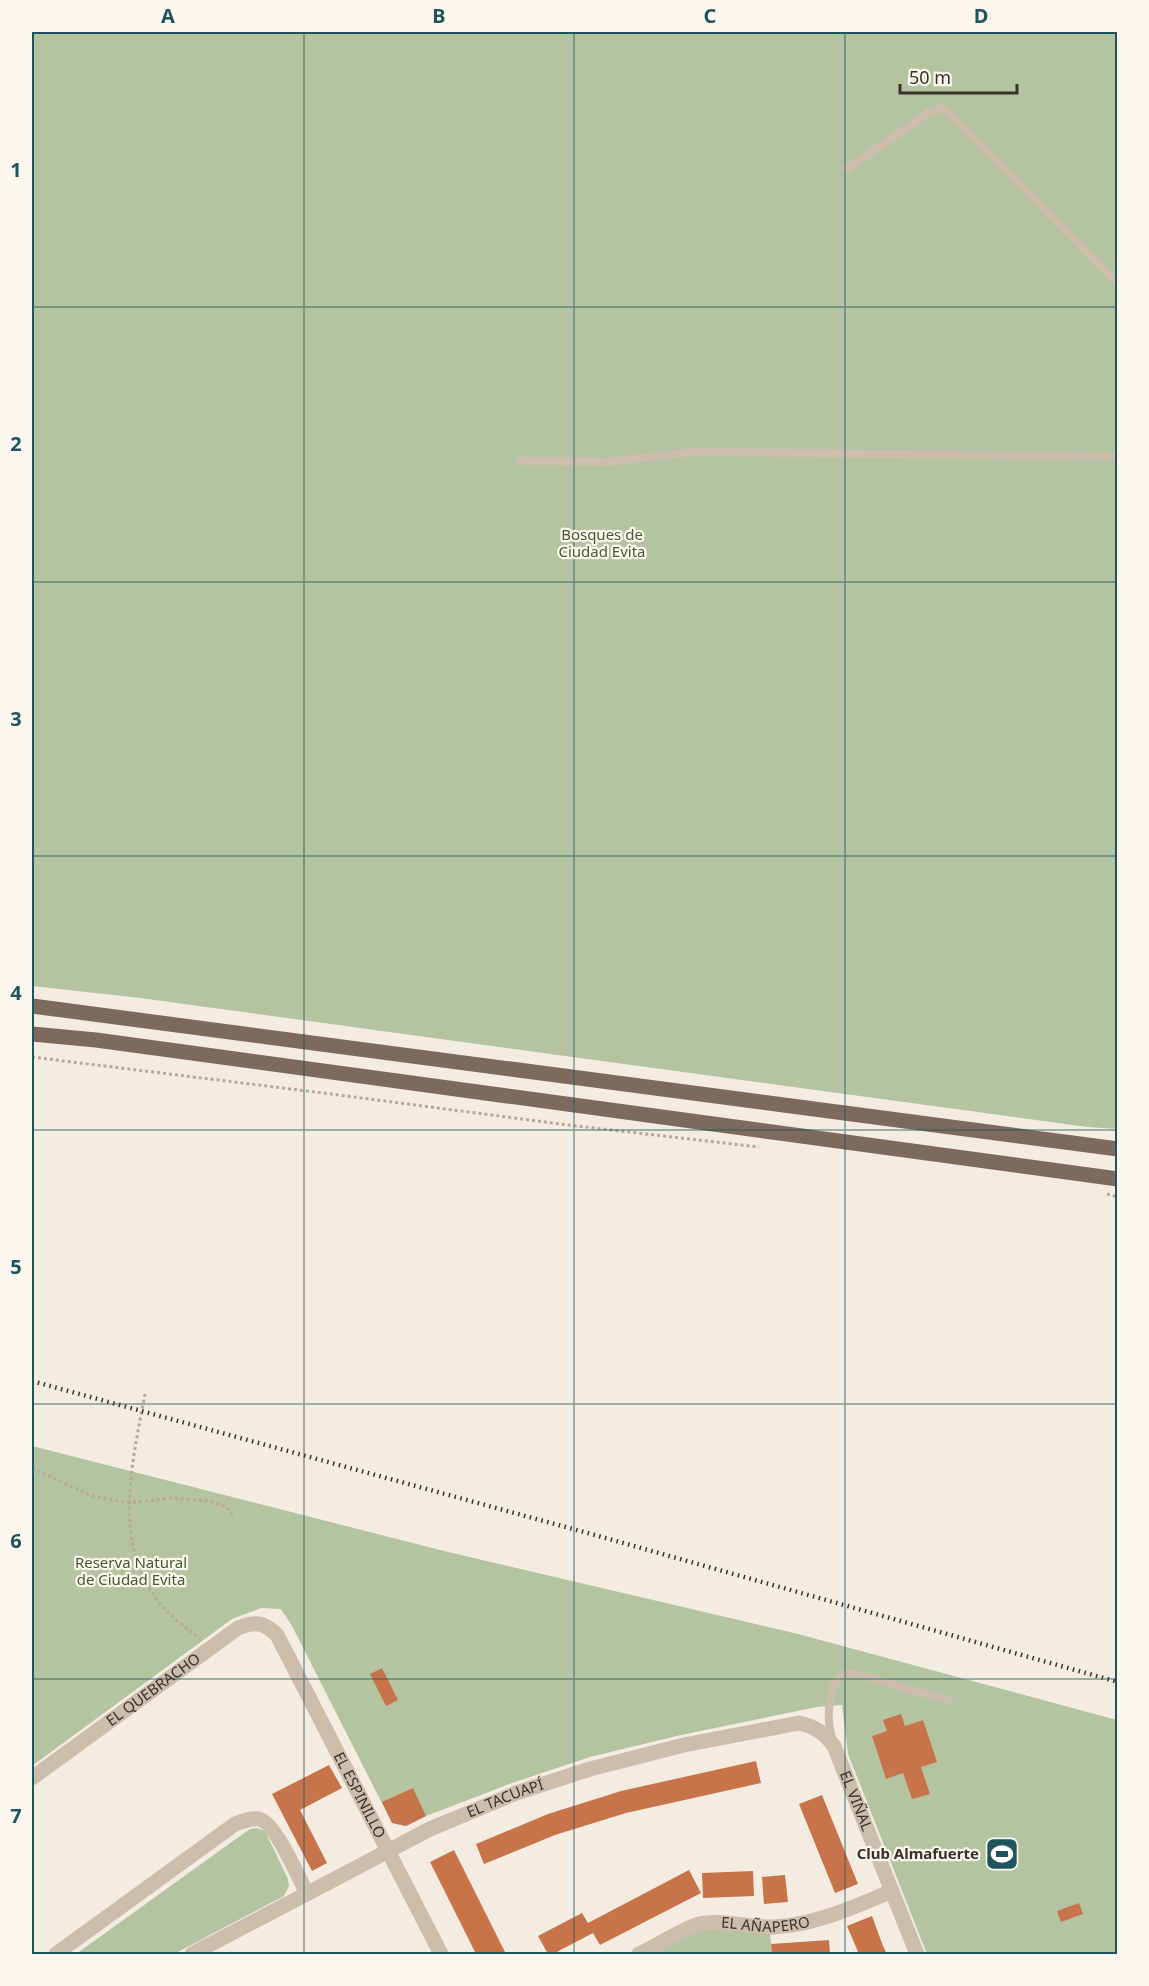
<svg xmlns="http://www.w3.org/2000/svg" width="1149" height="1986" font-family="'Noto Sans',sans-serif">
<style>
.green{fill:#b5c4a0}
.building{fill:#c8744b}
.lines{fill:none;stroke-linecap:round;stroke-linejoin:round}
.path{stroke:#b9a896;stroke-width:3;stroke-dasharray:3 3;stroke-linecap:butt}
.lane{stroke:#cdbeac;stroke-width:8}
.street{stroke:#cdbeac;stroke-width:15}
.primary{stroke:#7d6a5c;stroke-width:15}
.rail{stroke:#3b312b;stroke-width:4.5;stroke-dasharray:1.5 4.5;stroke-linecap:butt}
.grid{fill:none;stroke:#1f545e;stroke-width:1.5;stroke-opacity:0.55}
.labels{text-anchor:middle;stroke-width:4.5;stroke-linejoin:round;paint-order:stroke}
.park-label{font-size:15px;fill:#465a2e;stroke:#fbf6ee}
.street-label{font-size:15px;fill:#3b312b;stroke:#fbf6ee}
.poi-label{font-size:15px;font-weight:bold;fill:#3b312b;stroke:#fbf6ee;text-anchor:end}
.neatline{fill:none;stroke:#1f545e;stroke-width:2}
.grid-label{font-size:20px;text-anchor:middle;font-weight:bold;fill:#1f545e}
</style>
<rect width="100%" height="100%" fill="#f4ece1"/>
<path class="green" d="M 32,32 L 1117,32 L 1117,1129 L 1087,1127 L 140,998 L 32,986 Z
M 32,1446 L 448,1552 L 798,1634 L 1117,1720 L 1117,1954 L 927,1954 L 848,1754 L 842,1705 L 817,1707 L 681,1735 L 590,1757 L 512,1783 L 426,1816 L 406,1826 L 392,1823 L 292,1626 L 281,1609 L 261,1608 L 232,1619 L 32,1766 Z
M 257,1828 L 265,1831 L 288,1879 L 289,1886 L 284,1896 L 174,1954 L 76,1954 L 240,1836 L 250,1829 Z
M 714,1929 L 770,1933 L 772,1954 L 653,1954 L 699,1930 Z"/>
<path class="building" d="M 382,1668 L 398,1700 L 386,1706 L 370,1674 Z
M 901,1714 L 905,1726 L 923,1720 L 937,1762 L 921,1767 L 930,1794 L 912,1799 L 903,1773 L 886,1779 L 872,1736 L 887,1731 L 883,1720 Z
M 756,1761 L 761,1783 L 626,1813 L 555,1835 L 484,1864 L 476,1844 L 548,1814 L 621,1791 Z
M 329,1765 L 342,1788 L 300,1810 L 327,1863 L 312,1871 L 272,1794 Z
M 413,1788 L 426,1816 L 406,1826 L 392,1823 L 382,1802 Z
M 822,1795 L 858,1884 L 835,1893 L 799,1804 Z
M 454,1850 L 506,1954 L 476,1954 L 430,1862 Z
M 689,1870 L 701,1893 L 600,1945 L 593,1933 L 553,1954 L 548,1954 L 538,1936 L 582,1913 L 588,1923 Z
M 753,1871 L 754,1896 L 703,1898 L 702,1873 Z
M 785,1875 L 788,1902 L 764,1904 L 762,1877 Z
M 1079,1903 L 1083,1914 L 1061,1922 L 1057,1911 Z
M 872,1916 L 883,1946 L 887,1954 L 859,1954 L 847,1926 Z
M 829,1940 L 830,1954 L 772,1954 L 771,1944 Z"/>
<g class="lines">
<path class="path" d="M 32,1057 L 331,1094 L 568,1125 L 759,1147
M 1107,1194 L 1118,1197
M 145,1394 C 132,1464 110,1551 165,1609 C 175,1620 188,1629 200,1639
M 32,1468 L 92,1496 L 129,1503 L 170,1498 L 210,1501 L 227,1507 L 234,1518"/>
<path class="lane" d="M 847,169 L 931,111 L 941,108 L 948,112 L 1118,283
M 520,461 L 608,462 L 694,452 L 1118,457
M 832,1737 C 827,1722 826,1681 846,1674 C 849,1673 853,1674 856,1674 L 948,1700"/>
<g class="street">
<path id="s1" d="M 32,1778 L 238,1628 C 255,1621 264,1622 277,1635 L 441,1954"/>
<path d="M 56,1954 L 235,1824 C 243,1821 251,1818 259,1819 C 275,1822 299,1878 307,1894"/>
<path id="s2" d="M 192,1954 L 430,1829 L 516,1793 L 590,1769 L 684,1745 L 799,1723 C 816,1727 824,1733 834,1746 L 917,1954"/>
<path id="s3" d="M 639,1954 C 658,1946 676,1932 696,1925 C 718,1918 750,1928 774,1927 C 815,1925 854,1907 892,1891"/>
</g>
<path class="primary" d="M 32,1006 L 1118,1149
M 32,1034 L 96,1040 L 1118,1179"/>
<path class="rail" d="M 32,1381 L 584,1532 L 1118,1682"/>
</g>
<path class="grid" d="M 304,32 L 304,1954M 574,32 L 574,1954M 845,32 L 845,1954M 32,307 L 1118,307M 32,582 L 1118,582M 32,856 L 1118,856M 32,1130 L 1118,1130M 32,1404 L 1118,1404M 32,1679 L 1118,1679"/>
<defs>
<symbol id="stadium-square" viewBox="-11 -11 22 22"><rect x="-9" y="-9" width="18" height="18" rx="4" fill="#1f545e" stroke="#fbf6ee"/><path d="M0-5a6.5 5 0 1 0 0 10a6.5 5 0 1 0 0-10ZM-3.5-1.8h7v3.6h-7Z" fill="#fff"/></symbol>
</defs>
<g fill-rule="evenodd">
<use href="#stadium-square" x="983" y="1835" width="38" height="38"/>
</g>
<g class="labels">
<g class="park-label">
<text x="602" y="540">Bosques de<tspan x="602" dy="17">Ciudad Evita</tspan></text>
<text x="131" y="1568">Reserva Natural<tspan x="131" dy="17">de Ciudad Evita</tspan></text>
</g>
<g class="street-label">
<text dy="5" stroke="none"><textPath href="#s1" startOffset="150">EL QUEBRACHO</textPath></text>
<text dy="5" stroke="none"><textPath href="#s1" startOffset="478">EL ESPINILLO</textPath></text>
<text dy="5" stroke="none"><textPath href="#s2" startOffset="350">EL TACUAPÍ</textPath></text>
<text dy="5" stroke="none"><textPath href="#s2" startOffset="756">EL VIÑAL</textPath></text>
<text dy="5" stroke="none"><textPath href="#s3" startOffset="134">EL AÑAPERO</textPath></text>
</g>
<g class="poi-label">
<text x="979" y="1859">Club Almafuerte</text>
</g>
</g>
<rect width="1149" height="1986" fill="none" stroke="#fbf6ee" stroke-width="66"/>
<path d="M900 84v9h117v-9" fill="none" stroke="#3b312b" stroke-width="3"/>
<text x="909" y="84" font-size="18" fill="#3b312b" stroke="#fbf6ee" stroke-width="4.5" paint-order="stroke">50 m</text>
<rect x="33" y="33" width="1083" height="1920" class="neatline"/>
<g class="grid-label">
<text x="168" y="23">A</text>
<text x="439" y="23">B</text>
<text x="710" y="23">C</text>
<text x="981" y="23">D</text>
<text x="16" y="177">1</text>
<text x="16" y="451">2</text>
<text x="16" y="726">3</text>
<text x="16" y="1000">4</text>
<text x="16" y="1274">5</text>
<text x="16" y="1548">6</text>
<text x="16" y="1823">7</text>
</g>
</svg>
